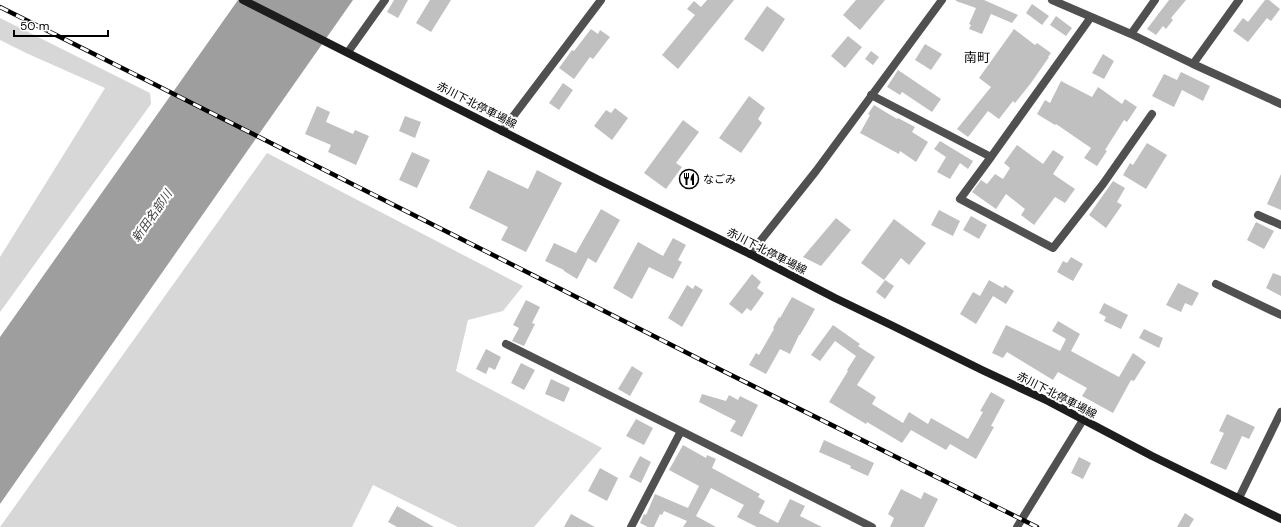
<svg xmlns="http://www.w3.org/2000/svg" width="1281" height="527" font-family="'DM Sans','Noto Sans JP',sans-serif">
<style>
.green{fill:#d7d7d7}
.water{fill:#9e9e9e}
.building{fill:#c0c0c0}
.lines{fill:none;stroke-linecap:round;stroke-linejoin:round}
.minor{stroke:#505050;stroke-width:8}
.secondary{stroke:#1d1d1d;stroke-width:8}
.rail-casing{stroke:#000;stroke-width:4.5}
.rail{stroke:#fff;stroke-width:3;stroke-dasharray:9;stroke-linecap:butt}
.labels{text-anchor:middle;stroke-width:4;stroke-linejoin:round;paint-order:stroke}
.street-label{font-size:11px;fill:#000;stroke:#fff}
.poi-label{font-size:11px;fill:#000;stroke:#fff;text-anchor:start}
.water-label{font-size:12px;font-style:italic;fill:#3f3f3f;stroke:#fff}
.quarter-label{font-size:13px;fill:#000;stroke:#fff}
</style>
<rect width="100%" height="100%" fill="#fff"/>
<path class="green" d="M 0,18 L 150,93 L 151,104 L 0,312 L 0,257 L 105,88 L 26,53 L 0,40 Z
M 267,153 L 523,286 L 503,311 L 468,320 L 456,371 L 602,448 L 534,527 L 458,527 L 373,485 L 352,527 L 0,527 Z"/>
<path class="water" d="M 238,0 L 353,0 L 0,504 L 0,337 Z"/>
<path class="building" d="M 394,0 L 408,0 L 398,18 L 387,12 Z
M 430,0 L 451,0 L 431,32 L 416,23 Z
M 707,0 L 734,0 L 678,69 L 662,55 L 695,15 L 687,9 L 694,1 L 701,7 Z
M 856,0 L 885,0 L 860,30 L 843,15 Z
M 956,0 L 984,0 L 1018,15 L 1012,23 L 991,14 L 982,34 L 969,29 L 971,25 L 969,24 L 976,8 L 956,1 Z
M 1169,0 L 1186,0 L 1171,18 L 1173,20 L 1166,29 L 1163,26 L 1156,35 L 1147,29 Z
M 1265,0 L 1269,0 L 1280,9 L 1271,21 L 1267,18 L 1248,42 L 1233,31 L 1243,18 L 1248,22 Z
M 1032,4 L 1049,16 L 1042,25 L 1026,13 Z
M 767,6 L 785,19 L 763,52 L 744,39 Z
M 1056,16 L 1072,28 L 1066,36 L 1050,25 Z
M 591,29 L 598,34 L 600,30 L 610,37 L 593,59 L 590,57 L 574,79 L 559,68 L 572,50 L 574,51 Z
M 1014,29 L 1035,45 L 1037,43 L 1051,53 L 1048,57 L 1049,57 L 1031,83 L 1015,103 L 1013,101 L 999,119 L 988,111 L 968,137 L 957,129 L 991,87 L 979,78 Z
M 848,36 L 862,47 L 845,68 L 831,56 Z
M 925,44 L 942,54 L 931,70 L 915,60 Z
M 871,51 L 879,57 L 873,65 L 865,59 Z
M 1103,54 L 1114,61 L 1104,79 L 1092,73 Z
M 898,70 L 941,99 L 932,112 L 902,92 L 900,95 L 887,87 Z
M 1181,72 L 1210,86 L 1203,101 L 1182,90 L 1174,107 L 1152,96 L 1164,74 L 1177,80 Z
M 1061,81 L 1092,97 L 1098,87 L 1122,104 L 1125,99 L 1137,107 L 1127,122 L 1124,120 L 1105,150 L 1107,151 L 1097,166 L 1084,158 L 1091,148 L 1056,124 L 1055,125 L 1037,114 L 1045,100 L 1050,103 Z
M 563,83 L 573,90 L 559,110 L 549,103 Z
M 749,96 L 765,108 L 758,119 L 762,123 L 741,153 L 719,138 Z
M 874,105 L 897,119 L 898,118 L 915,127 L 912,132 L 928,142 L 916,162 L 900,151 L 899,154 L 860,133 L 870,115 L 868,114 Z
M 317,106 L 330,112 L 326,122 L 353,134 L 355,130 L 369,136 L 356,165 L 328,152 L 331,145 L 305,134 Z
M 615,108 L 628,118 L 612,140 L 594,126 L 606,110 L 611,113 Z
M 405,116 L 421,122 L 415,138 L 399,131 Z
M 683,120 L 699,132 L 676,163 L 682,167 L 666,189 L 644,173 Z
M 940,141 L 973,161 L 968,169 L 960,163 L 950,179 L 937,172 L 946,157 L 934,149 Z
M 1147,143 L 1167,155 L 1146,189 L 1123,175 L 1130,163 L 1133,165 Z
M 1017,145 L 1043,164 L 1053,150 L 1064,157 L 1053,174 L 1075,189 L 1065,203 L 1055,197 L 1034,225 L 1021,215 L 1025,209 L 1006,194 L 996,209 L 972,192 L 981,180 L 987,184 L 995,174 L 1003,179 L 1010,168 L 1004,163 Z
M 412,152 L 430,160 L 417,188 L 399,180 Z
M 488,170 L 528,189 L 537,170 L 562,183 L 526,252 L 501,240 L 508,227 L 469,208 Z
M 1281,174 L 1281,210 L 1267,204 Z
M 1113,181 L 1125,188 L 1117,202 L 1122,205 L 1106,228 L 1089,215 Z
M 601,209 L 620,220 L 596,263 L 588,258 L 577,279 L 564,271 L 564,270 L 545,261 L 554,243 L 576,253 Z
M 939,210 L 960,221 L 953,236 L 931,225 Z
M 971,216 L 987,225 L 979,239 L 963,230 Z
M 836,218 L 851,230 L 821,266 L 803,257 Z
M 894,219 L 926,243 L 909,265 L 901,258 L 884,280 L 861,263 Z
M 1256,222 L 1274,231 L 1264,249 L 1247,240 Z
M 673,238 L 686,245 L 678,260 L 682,262 L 673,279 L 649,267 L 632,299 L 613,288 L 638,242 L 663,256 Z
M 1071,257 L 1083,264 L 1073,281 L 1057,272 L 1063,261 L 1067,263 Z
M 1273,273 L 1281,276 L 1281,296 L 1266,288 Z
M 752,274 L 761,282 L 757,288 L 764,293 L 751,311 L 747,308 L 742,314 L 729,304 Z
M 885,280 L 894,286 L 885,299 L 876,292 Z
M 989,280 L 1003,288 L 1005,285 L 1014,291 L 1006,304 L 993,296 L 976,324 L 960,314 L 973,292 L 980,296 Z
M 1178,283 L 1199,293 L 1192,306 L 1185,303 L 1181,312 L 1166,305 Z
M 687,285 L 693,289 L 695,285 L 703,290 L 682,327 L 668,318 Z
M 792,297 L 815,309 L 800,335 L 799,335 L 790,354 L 780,349 L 766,374 L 764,373 L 749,365 L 756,353 L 759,355 L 774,329 L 773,328 L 779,317 L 780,318 Z
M 526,300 L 540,307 L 532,323 L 535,324 L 524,346 L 512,341 L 519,328 L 513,325 Z
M 1104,303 L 1128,315 L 1121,329 L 1104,321 L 1106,317 L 1099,313 Z
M 1058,321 L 1080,334 L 1071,351 L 1119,377 L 1133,353 L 1146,362 L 1134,381 L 1131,380 L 1113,413 L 1082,396 L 1087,388 L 1058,372 L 1053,380 L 1007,352 L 1003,358 L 992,353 L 1006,325 L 1060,351 L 1066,339 L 1052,331 Z
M 833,325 L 860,344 L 858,346 L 875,357 L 857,385 L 876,397 L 872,404 L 903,423 L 909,412 L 928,424 L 931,418 L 968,439 L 983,412 L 980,411 L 991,392 L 1005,400 L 991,426 L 994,427 L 976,459 L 950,444 L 946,450 L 911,430 L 902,443 L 867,422 L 866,424 L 829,402 L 848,371 L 847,370 L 856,356 L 835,341 L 820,361 L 811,355 Z
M 1144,329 L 1163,338 L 1159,348 L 1139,338 Z
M 486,349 L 501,357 L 495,370 L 489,367 L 486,374 L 476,369 Z
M 521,363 L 535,370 L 524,390 L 511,383 Z
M 632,366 L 643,373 L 630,396 L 618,389 Z
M 551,379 L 570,388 L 564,402 L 545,394 Z
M 702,394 L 726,401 L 729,395 L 738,400 L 740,396 L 758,405 L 742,437 L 730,431 L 736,421 L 699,402 Z
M 1227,414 L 1255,427 L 1249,439 L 1242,436 L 1226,470 L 1210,463 L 1224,433 L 1219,431 Z
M 636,419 L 653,428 L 644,445 L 626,436 Z
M 824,440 L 874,463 L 868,476 L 850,468 L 851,466 L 819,452 Z
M 683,445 L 706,458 L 707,455 L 716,459 L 712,468 L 760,494 L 758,497 L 765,501 L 759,513 L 778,523 L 790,499 L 805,506 L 800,516 L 822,527 L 757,527 L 737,517 L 744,505 L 711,488 L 696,516 L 716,527 L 683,527 L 687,521 L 664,511 L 662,515 L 660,514 L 654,527 L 648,527 L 640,523 L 644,514 L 646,515 L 655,494 L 688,508 L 699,486 L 669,470 Z
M 640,456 L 651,462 L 641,483 L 629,477 Z
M 1079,457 L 1091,463 L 1083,479 L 1071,473 Z
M 600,468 L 618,478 L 607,501 L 588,491 Z
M 901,489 L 921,499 L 924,492 L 938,499 L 924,527 L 890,527 L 894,518 L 888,514 Z
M 397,506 L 434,527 L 397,527 L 388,522 Z
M 1185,513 L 1194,519 L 1189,527 L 1177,527 Z
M 571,514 L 595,527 L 564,527 Z"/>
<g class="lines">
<path class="minor" d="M 1052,0 L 1131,34
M 1155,0 L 1131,34 L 1193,64 L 1239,0
M 348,52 L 385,0
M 1193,64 L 1281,104
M 871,95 L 991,157 L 1091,17
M 502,131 L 601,0
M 991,157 L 960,199 L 1053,248 L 1103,184 L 1152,114
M 1258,215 L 1281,225
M 750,254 L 816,171 L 942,0
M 1216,284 L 1281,315
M 506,344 L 681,431
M 1239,498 L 1281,412
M 631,527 L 681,431 L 872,527
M 1017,527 L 1083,420"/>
<path class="secondary" d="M 243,0 L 599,180 L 750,254 L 835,298 L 891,325 L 982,370 L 1048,401 L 1152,456 L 1281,519"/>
<defs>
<path id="rail" d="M 0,7 L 152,83 L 725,372 L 1037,527"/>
</defs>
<use href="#rail" class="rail-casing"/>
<use href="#rail" class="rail"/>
</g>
<defs>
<symbol id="restaurant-ring" viewBox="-11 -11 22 22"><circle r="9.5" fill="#fff" stroke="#000" stroke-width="1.5"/><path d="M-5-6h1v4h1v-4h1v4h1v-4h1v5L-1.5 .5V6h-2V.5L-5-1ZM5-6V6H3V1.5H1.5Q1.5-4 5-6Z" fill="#000"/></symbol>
</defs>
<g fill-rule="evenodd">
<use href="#restaurant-ring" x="678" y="168" width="22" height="22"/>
</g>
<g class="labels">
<g class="street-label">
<text transform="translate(477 105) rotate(27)" y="4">赤川下北停車場線</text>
<text transform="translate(767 251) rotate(27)" y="4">赤川下北停車場線</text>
<text transform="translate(1057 395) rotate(27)" y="4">赤川下北停車場線</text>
</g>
<g class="poi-label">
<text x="703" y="183">なごみ</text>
</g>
<g class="water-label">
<text transform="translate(152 216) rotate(-55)" y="4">新田名部川</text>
</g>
<g class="quarter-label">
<text x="977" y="62">南町</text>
</g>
</g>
<path d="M14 30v6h94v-6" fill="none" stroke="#000000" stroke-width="2"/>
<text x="20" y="30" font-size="12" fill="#000000" stroke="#ffffff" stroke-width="3" paint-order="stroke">50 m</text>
</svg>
